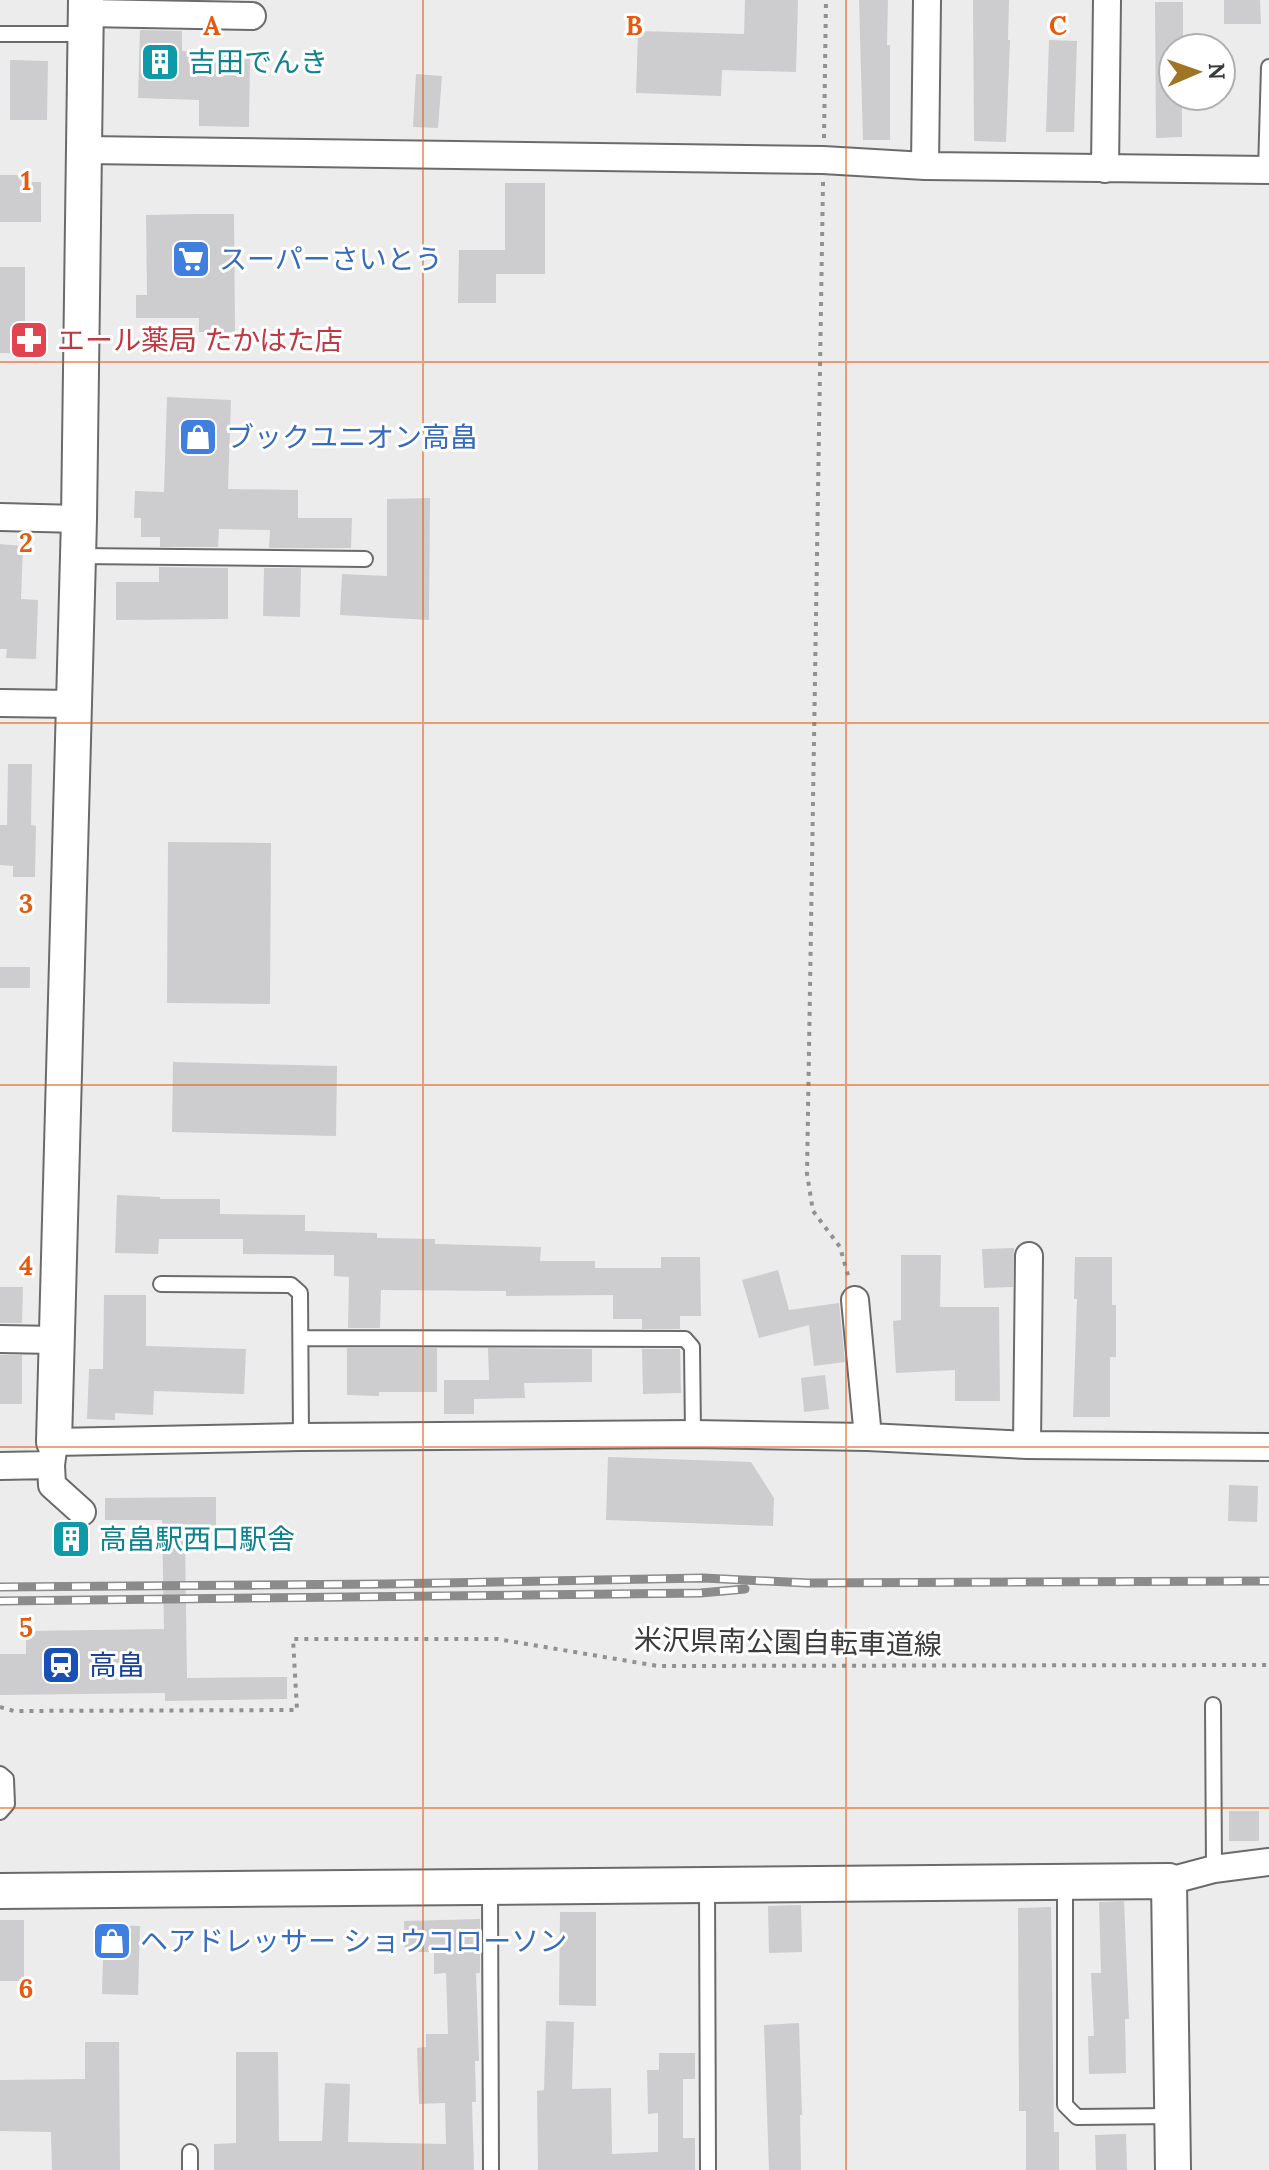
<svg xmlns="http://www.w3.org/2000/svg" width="1269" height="2170" font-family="Lora,'Noto Sans JP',serif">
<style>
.building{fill:#cdcdcf}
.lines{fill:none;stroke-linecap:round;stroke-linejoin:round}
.service-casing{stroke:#6b6b6c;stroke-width:18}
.minor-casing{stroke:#6b6b6c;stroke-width:30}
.tertiary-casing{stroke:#6b6b6c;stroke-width:38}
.path{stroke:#919191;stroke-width:4;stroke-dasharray:4 6;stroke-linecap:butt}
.service{stroke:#fff;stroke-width:14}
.minor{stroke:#fff;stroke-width:26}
.tertiary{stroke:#fff;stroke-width:34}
.rail-casing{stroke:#8b8b8c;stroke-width:9}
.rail{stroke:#fff;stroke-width:6;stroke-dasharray:18;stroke-linecap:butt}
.grid{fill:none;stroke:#e8590c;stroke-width:2;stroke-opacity:0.55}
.labels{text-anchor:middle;stroke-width:6;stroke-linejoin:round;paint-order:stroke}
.culture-label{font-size:28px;fill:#0d838f;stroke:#fff;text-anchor:start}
.shop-label{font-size:28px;fill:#366cbe;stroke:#fff;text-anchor:start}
.health-label{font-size:28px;fill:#be3a42;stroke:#fff;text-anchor:start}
.street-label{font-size:28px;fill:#3a3a3a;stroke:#fff}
.transit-label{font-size:28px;fill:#164399;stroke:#fff;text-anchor:start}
.grid-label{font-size:26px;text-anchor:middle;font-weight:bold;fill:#e8590c;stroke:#fff;stroke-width:6;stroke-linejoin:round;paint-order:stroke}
</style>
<rect width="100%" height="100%" fill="#ececed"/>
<path class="building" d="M 745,0 L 798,0 L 796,72 L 722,70 L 721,96 L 636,93 L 638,31 L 744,34 Z
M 859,0 L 888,0 L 887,45 L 890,45 L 890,140 L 863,140 Z
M 973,0 L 1009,0 L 1008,40 L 1010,40 L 1006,142 L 974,141 Z
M 1224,0 L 1260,0 L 1261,24 L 1224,24 Z
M 1155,2 L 1183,2 L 1183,48 L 1173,48 L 1173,98 L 1182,98 L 1182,137 L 1156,138 Z
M 140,30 L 182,31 L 182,51 L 250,53 L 249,127 L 199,126 L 199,100 L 138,98 Z
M 1049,40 L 1077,41 L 1074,132 L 1046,132 Z
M 10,60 L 48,61 L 47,120 L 10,120 Z
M 416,74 L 442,76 L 438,128 L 413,127 Z
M 0,175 L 29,175 L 29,182 L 41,182 L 41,222 L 0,222 Z
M 505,183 L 545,183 L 545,274 L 496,274 L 496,303 L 458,303 L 459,250 L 505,250 Z
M 195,214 L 234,214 L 235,332 L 199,332 L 199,318 L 136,318 L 136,295 L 147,295 L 146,215 Z
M 0,267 L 25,267 L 25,326 L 44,327 L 43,354 L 0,353 Z
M 167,397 L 231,400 L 228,489 L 298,490 L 298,518 L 352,518 L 351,548 L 269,548 L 270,530 L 219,529 L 218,547 L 160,547 L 160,537 L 141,537 L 141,518 L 134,518 L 135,491 L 164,492 Z
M 430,498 L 429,620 L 340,615 L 342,574 L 387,576 L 387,499 Z
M 0,544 L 23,546 L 21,599 L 38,600 L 36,659 L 6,658 L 7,649 L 0,649 Z
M 159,567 L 228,568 L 228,619 L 116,620 L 116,582 L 159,582 Z
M 264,568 L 301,568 L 300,617 L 263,616 Z
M 8,764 L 32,764 L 31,825 L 36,826 L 35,877 L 13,877 L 13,866 L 0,865 L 0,825 L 7,825 Z
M 168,842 L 271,843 L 270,1004 L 167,1003 Z
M 0,967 L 30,967 L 30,988 L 0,988 Z
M 173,1062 L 337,1066 L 336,1136 L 172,1132 Z
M 117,1195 L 160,1197 L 160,1199 L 220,1199 L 220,1214 L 305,1215 L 305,1231 L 377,1233 L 377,1238 L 435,1239 L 435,1244 L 541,1247 L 540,1261 L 595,1261 L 595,1268 L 661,1268 L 661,1257 L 700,1257 L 701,1316 L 680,1316 L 680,1329 L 642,1329 L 642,1319 L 613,1319 L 613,1295 L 506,1296 L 506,1291 L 381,1290 L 380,1328 L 348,1328 L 349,1277 L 334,1276 L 334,1255 L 243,1254 L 243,1239 L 159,1239 L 158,1254 L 115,1253 Z
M 1014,1248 L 1013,1287 L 984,1288 L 982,1249 Z
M 901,1255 L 941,1255 L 940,1307 L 999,1307 L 1000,1401 L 955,1401 L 955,1370 L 896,1373 L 893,1321 L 901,1320 Z
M 1075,1257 L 1112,1257 L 1112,1305 L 1116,1305 L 1116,1357 L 1110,1357 L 1110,1417 L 1073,1417 L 1077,1299 L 1074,1299 Z
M 778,1270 L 789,1310 L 839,1303 L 845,1362 L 814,1366 L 809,1325 L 759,1338 L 742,1280 Z
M 0,1287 L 23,1287 L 22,1323 L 0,1323 Z
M 104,1295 L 146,1295 L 146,1346 L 246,1349 L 244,1394 L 154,1391 L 153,1415 L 115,1413 L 115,1420 L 87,1419 L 89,1369 L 103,1369 Z
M 347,1348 L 437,1348 L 437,1392 L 379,1392 L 379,1396 L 347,1395 Z
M 488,1348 L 592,1349 L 592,1382 L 524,1383 L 525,1398 L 474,1399 L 474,1414 L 444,1414 L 444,1380 L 489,1380 Z
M 642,1349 L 680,1349 L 681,1393 L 643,1394 Z
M 0,1355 L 22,1355 L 22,1404 L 0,1404 Z
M 825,1375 L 829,1409 L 804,1412 L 801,1378 Z
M 608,1457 L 751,1462 L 774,1498 L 773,1526 L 606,1520 Z
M 1229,1485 L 1258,1486 L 1257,1522 L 1228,1521 Z
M 216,1497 L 216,1539 L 185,1540 L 187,1678 L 287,1677 L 287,1699 L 165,1701 L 165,1693 L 0,1695 L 0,1654 L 26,1654 L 26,1631 L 164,1629 L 162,1520 L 105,1520 L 105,1498 Z
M 1229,1811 L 1259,1811 L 1259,1841 L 1229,1841 Z
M 1124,1901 L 1129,2019 L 1125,2019 L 1126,2073 L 1089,2074 L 1088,2036 L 1094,2036 L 1091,1973 L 1101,1973 L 1099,1902 Z
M 801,1905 L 802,1952 L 769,1953 L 768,1906 Z
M 1051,1907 L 1054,2132 L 1059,2132 L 1059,2170 L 1026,2170 L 1026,2111 L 1019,2111 L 1018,1908 Z
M 560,1912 L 596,1912 L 596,2006 L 559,2005 Z
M 480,1919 L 480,1973 L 476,1973 L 479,2061 L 475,2061 L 476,2102 L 472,2102 L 474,2170 L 214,2170 L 214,2144 L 236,2143 L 236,2052 L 278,2052 L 279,2141 L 322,2141 L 325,2083 L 350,2084 L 348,2142 L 446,2144 L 445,2103 L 419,2104 L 417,2048 L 426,2047 L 426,2034 L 448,2034 L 446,1973 L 434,1974 L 434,1952 L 405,1952 L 404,1921 Z
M 0,1920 L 24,1920 L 24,1981 L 0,1981 Z
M 104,1925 L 140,1926 L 138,1995 L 102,1994 Z
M 546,2021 L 574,2022 L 572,2089 L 611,2088 L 612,2154 L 658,2152 L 658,2113 L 648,2114 L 647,2070 L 659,2070 L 659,2053 L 695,2053 L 695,2079 L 683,2079 L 683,2138 L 695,2138 L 695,2170 L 538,2170 L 537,2091 L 544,2090 Z
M 799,2023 L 802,2115 L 800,2115 L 801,2170 L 769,2170 L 764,2025 Z
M 85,2042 L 119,2042 L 120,2170 L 52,2170 L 51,2132 L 0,2131 L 0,2080 L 85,2079 Z
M 1126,2134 L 1127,2170 L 1096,2170 L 1095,2135 Z"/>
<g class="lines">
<defs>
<path id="service" d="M 0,34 L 85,34
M 1266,170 L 1269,67
M 78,556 L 365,559
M 161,1284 L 291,1285 L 300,1293 L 301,1437
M 302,1338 L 685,1339 L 692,1347 L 693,1434
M 1213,1705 L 1214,1869
M 0,1774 L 6,1779 L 7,1804 L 0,1812
M 1065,1883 L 1065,2105 L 1077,2117 L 1172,2116
M 707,1886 L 708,2170
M 490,1889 L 491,2170
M 190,2152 L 190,2170"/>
<path id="minor" d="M 86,13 L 252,16
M 85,150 L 823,160 L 925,166 L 1269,170
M 925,166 L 927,0
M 1105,169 L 1107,0
M 0,517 L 79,519
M 0,703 L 74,704
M 855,1300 L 868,1437
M 0,1339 L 56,1340
M 1027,1445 L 1029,1256
M 0,1466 L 51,1465
M 82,1512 L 52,1485 L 51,1465 L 54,1442 L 301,1437 L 693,1434 L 868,1437 L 1027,1445 L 1269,1447
M 1169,1881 L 1214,1869 L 1269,1862"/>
<path id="tertiary" d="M 54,1442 L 79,519 L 86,0
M 0,1891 L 1169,1881 L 1173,2170"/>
</defs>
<use href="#service" class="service-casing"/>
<use href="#minor" class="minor-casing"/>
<use href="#tertiary" class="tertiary-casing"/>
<path class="path" d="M 824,138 L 826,0
M 823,182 L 807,1174 L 813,1211 L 840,1247 L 849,1279
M 0,1707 L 14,1711 L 297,1710 L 293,1639 L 497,1639 L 658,1666 L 1269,1665"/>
<use href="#service" class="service"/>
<use href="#minor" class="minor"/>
<use href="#tertiary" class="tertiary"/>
<defs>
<path id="rail" d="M 0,1587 L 385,1584 L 703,1578 L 808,1583 L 1269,1581
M 0,1601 L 701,1593 L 745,1589"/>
</defs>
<use href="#rail" class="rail-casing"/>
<use href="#rail" class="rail"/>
</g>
<path class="grid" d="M 423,0 L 423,2170M 846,0 L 846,2170M 0,362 L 1269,362M 0,723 L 1269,723M 0,1085 L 1269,1085M 0,1447 L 1269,1447M 0,1808 L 1269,1808"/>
<defs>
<symbol id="building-square" viewBox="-11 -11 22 22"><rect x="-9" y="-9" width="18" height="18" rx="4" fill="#0f9aa8" stroke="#fff"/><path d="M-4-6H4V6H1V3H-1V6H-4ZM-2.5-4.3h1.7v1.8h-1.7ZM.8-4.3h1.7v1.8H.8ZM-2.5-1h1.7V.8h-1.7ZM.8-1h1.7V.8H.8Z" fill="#fff"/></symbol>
<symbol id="supermarket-square" viewBox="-11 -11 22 22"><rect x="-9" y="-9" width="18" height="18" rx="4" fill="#3f7fe0" stroke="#fff"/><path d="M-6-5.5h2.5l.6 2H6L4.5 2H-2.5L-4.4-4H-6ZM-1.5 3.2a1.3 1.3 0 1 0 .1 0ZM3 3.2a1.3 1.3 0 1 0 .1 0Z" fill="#fff"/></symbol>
<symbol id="pharmacy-square" viewBox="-11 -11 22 22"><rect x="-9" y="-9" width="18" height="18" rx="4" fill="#e0444e" stroke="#fff"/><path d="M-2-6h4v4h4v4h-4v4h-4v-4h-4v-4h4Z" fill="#fff"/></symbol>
<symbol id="shop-square" viewBox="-11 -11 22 22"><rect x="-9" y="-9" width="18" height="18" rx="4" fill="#3f7fe0" stroke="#fff"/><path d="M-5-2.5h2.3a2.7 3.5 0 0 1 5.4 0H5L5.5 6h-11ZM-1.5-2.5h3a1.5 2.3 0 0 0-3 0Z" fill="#fff"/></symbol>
<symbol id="station-square" viewBox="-11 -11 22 22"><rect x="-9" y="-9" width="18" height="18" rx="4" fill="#1a4fb4" stroke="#fff"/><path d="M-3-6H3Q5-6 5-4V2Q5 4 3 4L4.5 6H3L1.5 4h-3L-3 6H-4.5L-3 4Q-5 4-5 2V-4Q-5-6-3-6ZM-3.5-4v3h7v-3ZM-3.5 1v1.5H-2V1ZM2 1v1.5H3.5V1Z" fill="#fff"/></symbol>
</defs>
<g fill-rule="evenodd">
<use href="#building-square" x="138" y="40" width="44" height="44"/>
<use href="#supermarket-square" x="169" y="237" width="44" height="44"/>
<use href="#pharmacy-square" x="7" y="318" width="44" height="44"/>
<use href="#shop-square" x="176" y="415" width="44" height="44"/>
<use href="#building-square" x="49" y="1517" width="44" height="44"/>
<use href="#station-square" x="39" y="1643" width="44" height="44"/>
<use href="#shop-square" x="90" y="1919" width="44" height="44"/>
</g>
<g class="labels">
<g class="culture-label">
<text x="188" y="72">吉田でんき</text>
<text x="99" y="1549">高畠駅西口駅舎</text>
</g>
<g class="shop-label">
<text x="219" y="269">スーパーさいとう</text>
<text x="226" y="447">ブックユニオン高畠</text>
<text x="140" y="1951">ヘアドレッサー ショウコローソン</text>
</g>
<g class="health-label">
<text x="57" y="350">エール薬局 たかはた店</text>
</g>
<g class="street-label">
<text transform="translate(788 1642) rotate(1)" y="10">米沢県南公園自転車道線</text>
</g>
<g class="transit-label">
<text x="89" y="1675">高畠</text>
</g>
</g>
<g class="grid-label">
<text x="212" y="35">A</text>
<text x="634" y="35">B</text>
<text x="1058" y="35">C</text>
<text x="26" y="190">1</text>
<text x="26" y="552">2</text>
<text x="26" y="913">3</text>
<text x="26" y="1275">4</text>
<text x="26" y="1637">5</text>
<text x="26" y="1998">6</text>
</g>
<g transform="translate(1197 72) rotate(88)"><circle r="38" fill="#ffffff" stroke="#b0b0b0" stroke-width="2"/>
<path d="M0-6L14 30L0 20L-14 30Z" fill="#9f7524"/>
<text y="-12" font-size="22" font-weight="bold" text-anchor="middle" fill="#3a3a3a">N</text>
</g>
</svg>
